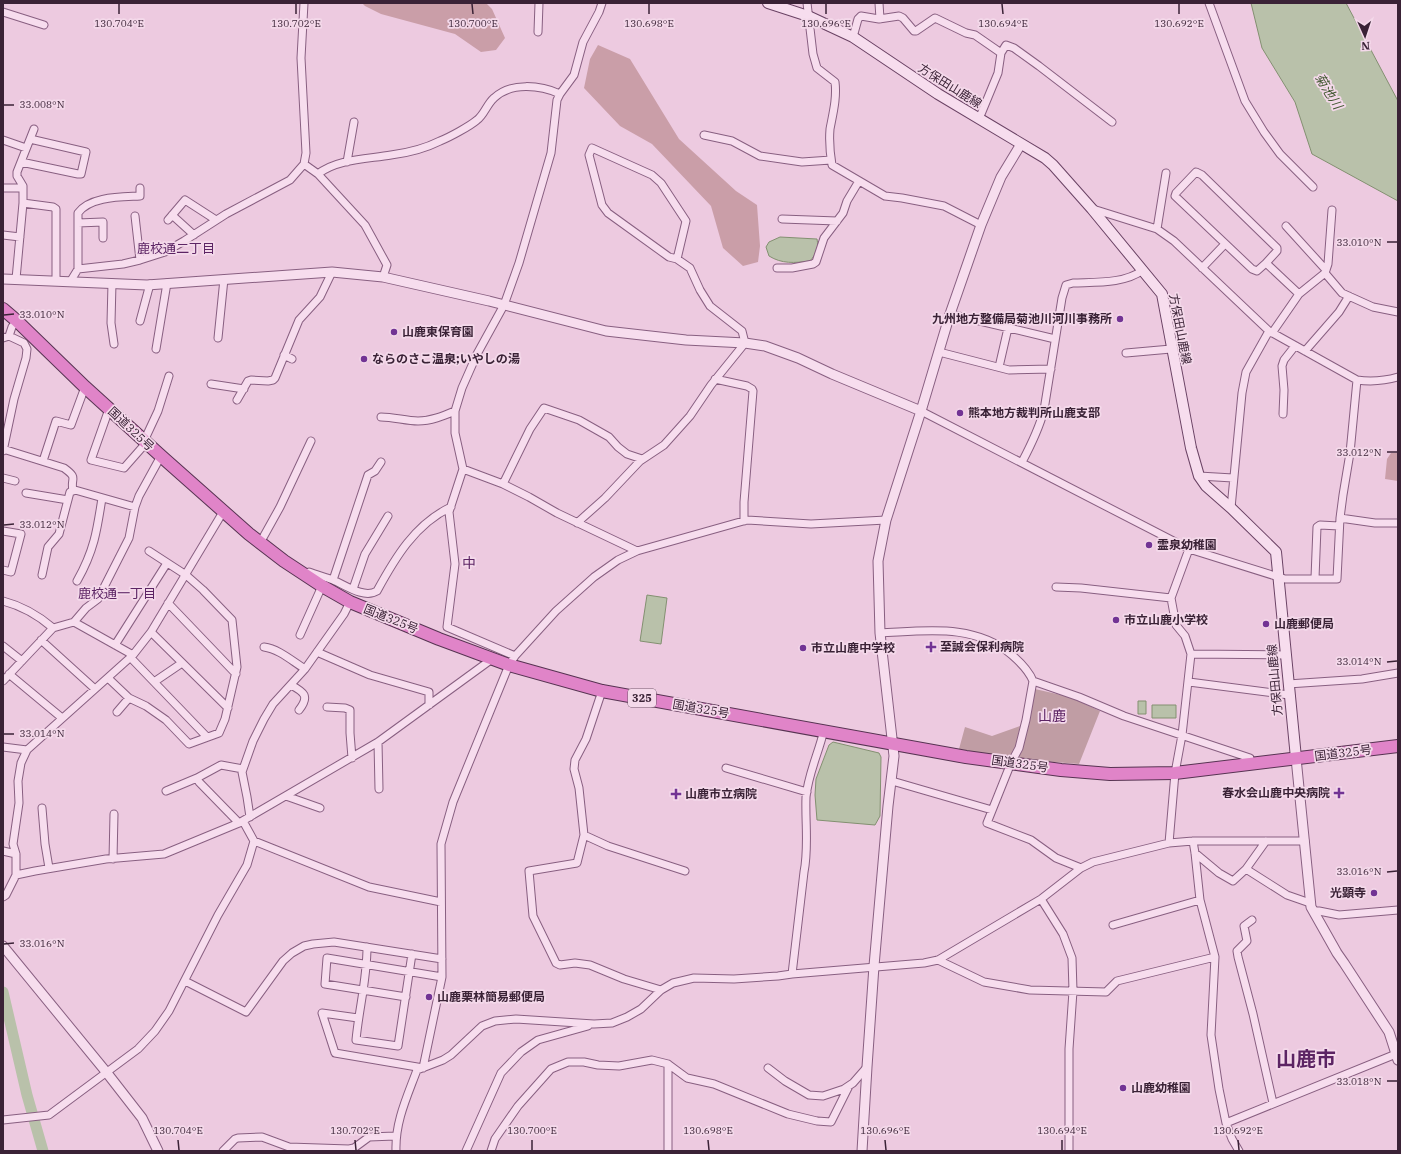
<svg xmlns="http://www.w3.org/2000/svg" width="1401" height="1154" font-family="'IBM Plex Serif','Noto Sans JP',serif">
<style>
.green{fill:#ca9ea8}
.cemetery{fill:#c09da4}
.water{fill:#b9c1aa;stroke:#839071}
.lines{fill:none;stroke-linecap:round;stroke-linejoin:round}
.river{stroke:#b9c1aa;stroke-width:11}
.minor-casing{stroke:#885f81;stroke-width:9}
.tertiary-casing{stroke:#885f81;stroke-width:11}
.secondary-casing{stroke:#6a4264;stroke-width:12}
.trunk-casing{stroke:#573352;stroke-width:14}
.minor{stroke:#f7ddee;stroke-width:7}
.tertiary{stroke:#f7ddee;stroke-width:9}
.secondary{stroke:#f7ddee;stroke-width:10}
.trunk{stroke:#e084c8;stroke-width:12}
.ticks{fill:none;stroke:#3a2236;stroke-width:1.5}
.poi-dot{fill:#723394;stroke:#f4d9ea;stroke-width:1.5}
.labels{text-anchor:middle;stroke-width:3.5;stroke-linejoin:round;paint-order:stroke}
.shield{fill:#f4d9ea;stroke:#72596c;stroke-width:1}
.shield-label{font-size:11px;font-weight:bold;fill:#3a2236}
.street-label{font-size:12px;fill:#3a2236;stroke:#f4d9ea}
.poi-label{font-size:12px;font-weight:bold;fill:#3a2236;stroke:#f4d9ea;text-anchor:start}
.water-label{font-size:13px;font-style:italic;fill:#425932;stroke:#f4d9ea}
.neighbourhood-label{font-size:13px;fill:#5c2464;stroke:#f4d9ea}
.quarter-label{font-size:14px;fill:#5c2464;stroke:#f4d9ea}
.town-label{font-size:20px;font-weight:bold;fill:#5c2464;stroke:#f4d9ea}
.ticks-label{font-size:10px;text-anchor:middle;fill:#3a2236;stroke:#f4d9ea;stroke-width:3.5;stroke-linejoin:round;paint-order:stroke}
</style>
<rect width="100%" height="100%" fill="#edcae0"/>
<path class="green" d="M 362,3 L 486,3 L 492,9 L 505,38 L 496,50 L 481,52 L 455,34 L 381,14 L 365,6 Z
M 598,45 L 630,59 L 679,139 L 736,191 L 757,205 L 760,246 L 758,262 L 743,266 L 723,248 L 711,206 L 652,144 L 620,126 L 584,88 L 590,59 Z
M 1391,453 L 1398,453 L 1398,481 L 1385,479 L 1387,459 Z"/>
<path class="cemetery" d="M 1035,689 L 1070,697 L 1100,711 L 1079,764 L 1017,759 L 1029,720 Z
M 1020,726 L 1016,746 L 1009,758 L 959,749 L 965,727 L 992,736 Z"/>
<path class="water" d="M 1251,3 L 1346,3 L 1398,101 L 1398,201 L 1312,154 L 1295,102 L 1262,48 Z
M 780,237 L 817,239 C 819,249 816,254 810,261 C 794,263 782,264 769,256 L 766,247 L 769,242 Z
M 647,595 L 667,598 L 661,644 L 640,641 Z
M 1138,701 L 1146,701 L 1146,714 L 1138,714 Z
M 1152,705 L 1176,705 L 1176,718 L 1152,718 Z
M 833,742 L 879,753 L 881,757 L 880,816 L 875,825 L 817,820 L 815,795 L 816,779 L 829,745 Z"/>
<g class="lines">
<path class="river" d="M 3,992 L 27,1095 L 43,1151"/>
<defs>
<path id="minor" d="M 807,3 L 813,54 L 817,68 L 835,82 C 837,98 833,113 830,129 C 829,141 830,153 832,165 L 885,196 L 902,198 L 944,206 L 981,225
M 879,3 L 880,19
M 1209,3 L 1245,101 L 1264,132 L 1280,154 L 1313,187
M 3,12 L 44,25
M 538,32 L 539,3
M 853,37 L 858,19 L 861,16 L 879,19 L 899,16 L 903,18 L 914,31 L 916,31 L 935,18 L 966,33 L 975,35 L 1001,53
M 979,119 L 998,73 L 1001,53 L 1006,45 L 1014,48 L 1039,66 L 1112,122
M 704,135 L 732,141 L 760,156 L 802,162 L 831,160
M 3,140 L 26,148
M 21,162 L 78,174 L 81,174 L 86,152 L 30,139
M 347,162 L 354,122
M 304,164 L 318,174 L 365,225 L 387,265 L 383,277
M 318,174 C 336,159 368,159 391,155 C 407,153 426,148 440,141 C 450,137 470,126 477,120 C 484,115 487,104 494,98 C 511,82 540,85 560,94
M 3,188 L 23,188
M 23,203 L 53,207 L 56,209 L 56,281
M 1093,209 L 1157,229 L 1174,241 L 1269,331 L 1357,380 C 1371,382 1384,381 1398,377
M 172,215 L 194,235
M 135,216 L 140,260
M 782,219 L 837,221
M 168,220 L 185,200 L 216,220
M 78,223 L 103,222 L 103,238
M 1286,226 L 1326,270
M 1157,229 L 1166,173
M 3,235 L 20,237
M 1266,263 L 1277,251 L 1277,248 L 1202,175 L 1196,172 L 1176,193 L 1175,196 L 1252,269 L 1257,271 L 1266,263 L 1299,294
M 777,268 L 792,268 L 813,264 L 816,262 L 824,238 L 843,213 L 847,201 L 859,181
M 1202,268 L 1225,244
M 78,269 L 78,213 C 90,196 122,197 140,196 L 140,188
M 1325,273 L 1342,293 L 1373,307 L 1398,312
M 16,279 L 23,203 L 23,186 L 17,176 L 17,172 L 34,129
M 70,282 L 78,269 L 123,264 L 140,260 L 165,252 L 184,241 L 226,214 L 290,180 L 304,164 L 306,153 L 301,58 L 304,3
M 112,283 L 111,323 L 114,344
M 950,314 L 1055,339
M 140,321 L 150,284
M 1272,333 L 1299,294 L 1325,273 L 1328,264 L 1332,210
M 3,338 L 9,336 L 12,327 L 17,321
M 218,338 L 224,279
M 156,349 L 167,283
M 1305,351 L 1339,312 L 1349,296
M 939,352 L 1009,370 L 1051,369
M 1126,353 L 1171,349
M 284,355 L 292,359
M 999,367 L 1008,328
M 715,379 L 747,386 L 752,389 L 753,391 L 744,502 L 744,521
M 211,384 L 244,389
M 237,400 L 248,381 L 251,380 L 268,381 L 273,380 L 275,378 L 299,320 L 320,297 L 332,272
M 109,409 L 91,460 L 124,468 L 146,443
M 921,411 L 1189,549 L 1285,579 L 1337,579 L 1340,518 L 1343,495 L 1350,453 L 1357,380
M 1283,414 L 1284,390 L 1282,366 L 1284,360 L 1295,346
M 381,417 C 394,417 406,421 418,421 C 431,421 443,416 455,411
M 144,441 L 158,411 L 169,376
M 3,449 L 64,468 C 79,479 70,477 73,491
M 3,451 L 14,399 L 26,358 L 27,349 L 24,343 L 9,336
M 43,461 L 56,421 L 71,425 L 85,387
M 1022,462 C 1031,445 1039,429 1044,410 L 1062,298 L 1066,285 L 1073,283 C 1096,282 1124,284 1143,270
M 463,469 L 503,484 L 529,497 L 557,513 L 637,551
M 1199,476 L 1233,478
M 3,478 L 15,481
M 503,484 L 530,429 L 544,408 L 579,420 L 609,437 L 618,447 L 627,454 L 642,459
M 26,493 L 68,500
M 1231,508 L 1242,393 L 1246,372 L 1269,331
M 1340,518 L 1375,523 L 1398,523
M 577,523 L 605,498 L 640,461 L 664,445 L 690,416 L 711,385 L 745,343 L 742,331 L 710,306 L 700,290 L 690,268 L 677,259 L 686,221 L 661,183 L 652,175 L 592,148 L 589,155 L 602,205 L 608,213 L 669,257 L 677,259
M 3,531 L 21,534 L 11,572 L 3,570
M 260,543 L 280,507 L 311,441
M 306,574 L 309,572 C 317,575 325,577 333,580 C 345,585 364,599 377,591 C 395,558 415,524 451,507
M 42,575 L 48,547 L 59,534 L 70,492 L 75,490 L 135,507
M 1315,578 L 1317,527 L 1320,525 L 1339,526
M 333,580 L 368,475 L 375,471 L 381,462
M 77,581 C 94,551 97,531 102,498
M 1056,587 L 1081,588 L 1171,598
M 353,589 L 365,554 L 388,516
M 3,601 C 22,606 38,615 53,628
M 168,603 L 236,674
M 74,622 L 133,655
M 151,632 L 228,708
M 880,633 C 926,631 974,623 1012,655 C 1020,662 1029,671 1033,681 L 1026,720 L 1019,748 L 1011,763 L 987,823 L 1031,840 L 1056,858 L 1081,868
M 300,635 L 322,586
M 41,640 L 95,689
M 115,645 L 167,563
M 3,646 L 22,661
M 264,647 C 279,649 292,661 305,669
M 317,652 L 370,675 L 429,692 L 429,705
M 1191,654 L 1285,655
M 515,656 L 447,627 L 455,564 L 449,512 L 463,469 L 455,433 L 455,411 L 462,388 L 477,354 L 504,305 L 519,263 L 551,153 L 557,100 L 560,94 L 574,75 L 583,42 L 599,12 L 602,3
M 130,657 L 207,737
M 9,674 L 62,718
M 108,678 L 129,698 L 146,706 L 166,720 L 189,744 L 219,733 L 225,719 L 237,667 L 232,620 L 203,590 L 186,575 L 149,551
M 3,681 L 53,628 L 74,622 L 86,608 L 98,599 L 129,538 L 135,507 L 139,496 L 161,456
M 1033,681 L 1079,697 L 1124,716 L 1250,758 L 1250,763
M 154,682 L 182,663
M 1189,682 L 1289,695
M 1288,684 L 1362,679 L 1398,673
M 291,685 C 304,692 310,696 299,710
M 602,691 L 586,739 L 575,760 L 574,769 L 579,788 L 584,835 L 608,846 L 685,871
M 327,707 L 345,708 L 350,710 L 350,733 L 352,758
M 117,712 L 129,698
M 378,742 L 379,789
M 3,747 L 27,750
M 726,768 L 807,792
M 892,781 L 992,810
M 166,791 L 197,778
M 286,796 L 320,808
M 42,808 L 45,844 L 49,868
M 250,817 L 247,797 L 242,772 L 253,741 L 264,719 L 273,704 L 305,669 L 344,614 L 350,602
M 239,823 L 199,782 L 197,778 L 221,765 L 243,769
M 584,835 L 577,863 L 529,871 L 533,916 L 556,963 L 560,965 L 575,963 L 590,965 L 624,979 L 661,990
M 254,841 L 369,887 L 441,902
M 1193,841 L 1195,853 L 1200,900 L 1215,957 L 1211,1035 L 1219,1089 L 1226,1123 L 1232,1139 L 1239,1151
M 1169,843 L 1175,773 L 1182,735 L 1191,654 L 1185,636 L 1176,625 L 1171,598 L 1189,549
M 3,851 L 16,854
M 1195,853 L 1219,873 L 1233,881 L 1246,869 L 1266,841
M 113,859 L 114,814
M 1246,869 L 1287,895 L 1310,903
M 16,875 L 35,871 L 106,859 L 164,854 L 239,823 L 378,742 L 492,659
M 3,897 L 6,895 L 16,875 L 16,854 L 13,844 L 19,803 L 18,781 L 21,763 L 27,750 L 133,655 L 151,632 L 223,512
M 1041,899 L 1063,934 L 1072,958 L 1073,991 L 1069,1049 L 1069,1151
M 1313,911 L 1319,911 L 1339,915 L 1398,910
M 1252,920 L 1244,926 L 1247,941 L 1237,951 L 1238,957 L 1253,1014 L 1273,1103
M 1113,925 L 1200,900
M 367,947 C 367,980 359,1008 356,1040 L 398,1046 L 412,954
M 938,960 L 984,982 L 1030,990 L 1106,992 L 1117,981 L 1215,957
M 792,974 L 804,872 C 809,847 805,822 806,797 C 808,774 819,752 824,730
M 185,981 L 246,1012 L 283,961 L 292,953 L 304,946 L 313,944 L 334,942 L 442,959
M 406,997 L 325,984 L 327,958 L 442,977
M 358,1018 L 322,1013 L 335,1053 L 423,1068
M 423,1068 L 442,977 L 441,844 L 453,802 L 509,665 L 515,656 L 556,611 L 594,577 L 618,560 L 637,551 L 747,520 L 811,524 L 886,520
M 768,1068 L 785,1081 L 809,1095 L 823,1096 L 844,1089 L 853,1083 L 867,1067
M 3,1120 L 49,1115 L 138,1049 L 155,1031 L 169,1011 L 218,915 L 247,865 L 254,841 L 243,821
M 1226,1123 L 1396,1054
M 223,1151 L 235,1139 L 238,1138 L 262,1137 L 289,1147 L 349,1149 L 354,1148 L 369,1137 L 395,1136
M 396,1151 C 395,1122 407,1097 417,1070 L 443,1060 L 451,1055 L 482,1026 L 495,1021 L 516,1019 L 594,1024 L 612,1023 L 627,1017 L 641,1009 L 661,990 L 673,983 L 694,978 L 734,979 L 778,976 L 792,974 L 924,963 L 938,960 L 1041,899 L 1081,868 L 1093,862 L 1169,843 L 1193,841 L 1305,841
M 466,1151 L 501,1073 L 521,1052 L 538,1040 L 588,1026
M 491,1151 L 495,1139 L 518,1106 L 551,1069 L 568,1062 L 584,1062 L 598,1065 L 619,1066 L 652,1060 L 668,1064 L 687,1078 L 714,1084 L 788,1114 L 817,1121 L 831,1122 L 849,1086
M 668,1151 L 668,1064"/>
<path id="tertiary" d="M 3,279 L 147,285 L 332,272 L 383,277 L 489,301 L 606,331 L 686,340 L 745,343 L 765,346 L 798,358 L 832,374 L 921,411
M 1296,758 L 1311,907 L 1337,953 L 1344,963 L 1389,1032 L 1398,1060
M 3,946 L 107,1073 L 142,1118 L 158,1151
M 862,1151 L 867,1067 L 874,966 L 888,806 L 894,756 L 880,633 L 878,561 L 886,520 L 921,411 L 950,314 L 981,225 L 1001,177 L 1021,144"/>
<path id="secondary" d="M 768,3 L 808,16 L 853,37 L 938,94 L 1045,158 L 1053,165 L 1092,209 L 1162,294 L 1191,448 L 1199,476 L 1206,486 L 1231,508 L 1276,552 L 1296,758"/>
<path id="trunk" d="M 3,309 L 17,321 L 85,387 L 161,456 L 249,534 L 284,561 L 322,586 L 350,602 L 439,639 L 509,665 L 602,691 L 966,757 L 1061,770 L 1110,774 L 1175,773 L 1398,746"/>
</defs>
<use href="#minor" class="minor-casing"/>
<use href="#tertiary" class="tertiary-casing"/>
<use href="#secondary" class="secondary-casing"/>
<use href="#trunk" class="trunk-casing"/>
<use href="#minor" class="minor"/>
<use href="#tertiary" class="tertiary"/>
<use href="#secondary" class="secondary"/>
<use href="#trunk" class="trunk"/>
</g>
<path class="ticks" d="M 119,4 L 119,14M 296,4 L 296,14M 472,4 L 473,14M 649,4 L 649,14M 826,4 L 826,14M 1002,4 L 1003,14M 1179,4 L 1179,14M 4,105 L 14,105M 1387,242 L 1397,242M 4,315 L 14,314M 1387,452 L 1397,452M 4,525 L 14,524M 1387,662 L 1397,661M 4,734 L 14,734M 1387,872 L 1397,871M 4,944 L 14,943M 1387,1081 L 1397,1081M 178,1140 L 179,1150M 355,1140 L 356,1150M 532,1140 L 532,1150M 708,1140 L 709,1150M 885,1140 L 886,1150M 1062,1140 L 1062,1150M 1238,1140 L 1239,1150"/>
<g class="poi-dot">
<circle cx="1120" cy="319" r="4"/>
<circle cx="394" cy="332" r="4"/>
<circle cx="364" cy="359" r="4"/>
<circle cx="960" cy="413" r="4"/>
<circle cx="1149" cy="545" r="4"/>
<circle cx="1116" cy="620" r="4"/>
<circle cx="1266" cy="624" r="4"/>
<path d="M929 641h4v4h4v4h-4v4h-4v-4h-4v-4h4z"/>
<circle cx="803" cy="648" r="4"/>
<path d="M1337 787h4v4h4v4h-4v4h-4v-4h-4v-4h4z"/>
<path d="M674 788h4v4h4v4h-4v4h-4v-4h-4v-4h4z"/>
<circle cx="1374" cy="893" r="4"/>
<circle cx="429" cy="997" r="4"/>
<circle cx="1123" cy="1088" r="4"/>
</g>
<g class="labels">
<rect class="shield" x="628" y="689" width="28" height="18" rx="3"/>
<g class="shield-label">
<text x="642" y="702">325</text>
</g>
<g class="street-label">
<text transform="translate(950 86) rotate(32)" y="4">方保田山鹿線</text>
<text transform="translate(1180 329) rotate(79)" y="4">方保田山鹿線</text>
<text transform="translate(131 429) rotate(43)" y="4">国道325号</text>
<text transform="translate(391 619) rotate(22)" y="4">国道325号</text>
<text transform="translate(1275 680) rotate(-95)" y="4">方保田山鹿線</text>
<text transform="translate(701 709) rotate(10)" y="4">国道325号</text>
<text transform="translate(1343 753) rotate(-7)" y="4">国道325号</text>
<text transform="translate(1020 764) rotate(8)" y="4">国道325号</text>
</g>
<g class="poi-label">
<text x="1112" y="323" text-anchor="end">九州地方整備局菊池川河川事務所</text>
<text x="402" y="336">山鹿東保育園</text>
<text x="372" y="363">ならのさこ温泉;いやしの湯</text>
<text x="968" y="417">熊本地方裁判所山鹿支部</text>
<text x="1157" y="549">霊泉幼稚園</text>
<text x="1124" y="624">市立山鹿小学校</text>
<text x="1274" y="628">山鹿郵便局</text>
<text x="940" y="651">至誠会保利病院</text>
<text x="811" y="652">市立山鹿中学校</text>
<text x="1330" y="797" text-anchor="end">春水会山鹿中央病院</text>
<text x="685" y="798">山鹿市立病院</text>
<text x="1366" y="897" text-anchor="end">光顕寺</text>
<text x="437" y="1001">山鹿栗林簡易郵便局</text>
<text x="1131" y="1092">山鹿幼稚園</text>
</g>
<g class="water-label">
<text transform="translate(1329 91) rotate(58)" y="5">菊池川</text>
</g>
<g class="neighbourhood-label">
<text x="176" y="253">鹿校通二丁目</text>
<text x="117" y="598">鹿校通一丁目</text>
</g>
<g class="quarter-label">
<text x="469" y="568">中</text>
<text x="1052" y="721">山鹿</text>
</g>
<g class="town-label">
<text x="1306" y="1066">山鹿市</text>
</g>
</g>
<g class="ticks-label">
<text x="119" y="27">130.704°E</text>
<text x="296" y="27">130.702°E</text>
<text x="473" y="27">130.700°E</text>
<text x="649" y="27">130.698°E</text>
<text x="826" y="27">130.696°E</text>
<text x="1003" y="27">130.694°E</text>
<text x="1179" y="27">130.692°E</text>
<text x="42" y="108">33.008°N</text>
<text x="1359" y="246">33.010°N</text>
<text x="42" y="318">33.010°N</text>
<text x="1359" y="456">33.012°N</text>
<text x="42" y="528">33.012°N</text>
<text x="1359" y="665">33.014°N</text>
<text x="42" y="737">33.014°N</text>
<text x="1359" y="875">33.016°N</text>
<text x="42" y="947">33.016°N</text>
<text x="1359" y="1085">33.018°N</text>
<text x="178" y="1134">130.704°E</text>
<text x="355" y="1134">130.702°E</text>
<text x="532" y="1134">130.700°E</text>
<text x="708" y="1134">130.698°E</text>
<text x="885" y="1134">130.696°E</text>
<text x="1062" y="1134">130.694°E</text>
<text x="1238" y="1134">130.692°E</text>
</g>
<rect width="1401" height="1154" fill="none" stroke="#3a2236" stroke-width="8"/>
<g transform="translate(1365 36) rotate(177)" stroke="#f4d9ea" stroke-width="3" paint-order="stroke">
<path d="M0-3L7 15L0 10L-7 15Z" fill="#3a2236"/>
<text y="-6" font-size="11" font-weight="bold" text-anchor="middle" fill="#3a2236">N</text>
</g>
</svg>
